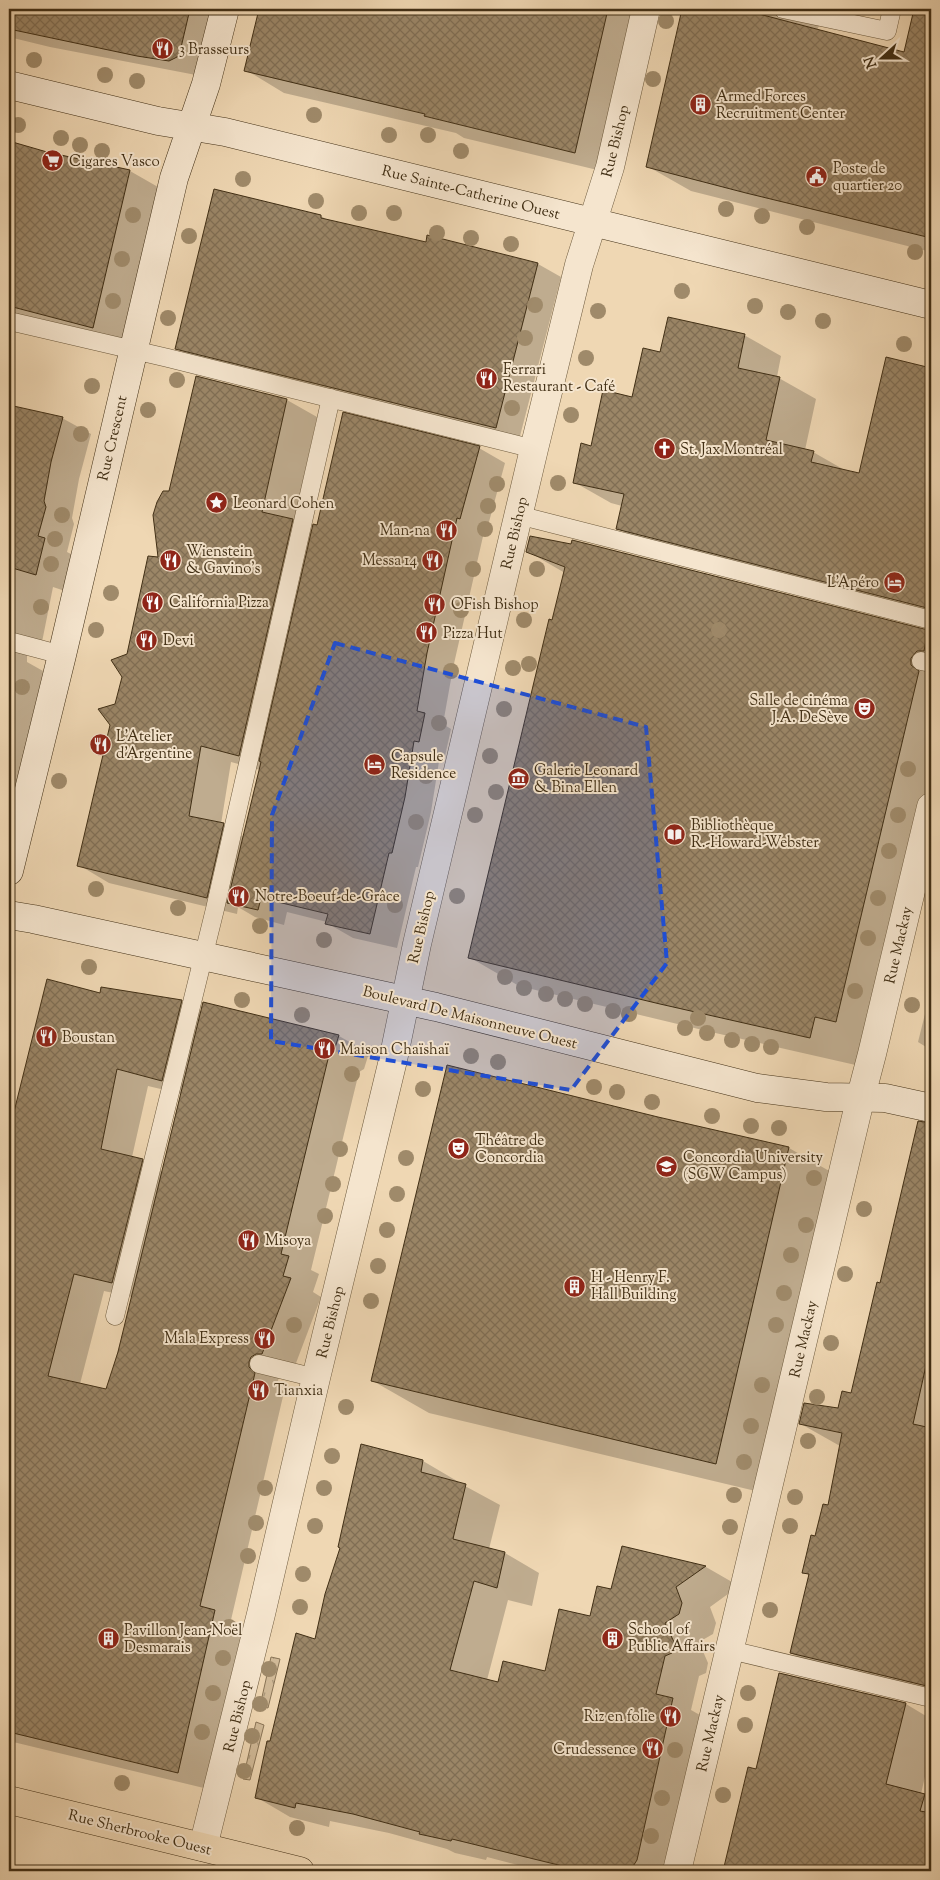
<svg xmlns="http://www.w3.org/2000/svg" width="940" height="1880" font-family="'Sorts Mill Goudy',serif">
<style>
.grass{fill:url(#grass-tufts);stroke:#897456}
.shadow{fill:#0003;fill-rule:evenodd}
.building{fill:url(#building-cross-hatch);stroke:#412f15}
.lines{fill:none;stroke-linecap:round;stroke-linejoin:round}
.lane-casing{stroke:#6c593c;stroke-width:19}
.street-casing{stroke:#6c593c;stroke-width:29}
.secondary-casing{stroke:#412f15;stroke-width:29}
.primary-casing{stroke:#412f15;stroke-width:29}
.lane{stroke:#f5e5ce;stroke-width:18}
.street{stroke:#f5e5ce;stroke-width:28}
.secondary{stroke:#f5e5ce;stroke-width:28}
.primary{stroke:#efd7b3;stroke-width:28}
.tree{fill:#9f8a6a}
.marked{fill:#1d4ed8;fill-opacity:0.2;stroke:#1d4ed8;stroke-width:4;stroke-dasharray:10 6;stroke-linejoin:round}
.labels{text-anchor:middle;stroke-width:4;stroke-linejoin:round;paint-order:stroke}
.poi-label{font-size:15px;fill:#412f15;stroke:#f5e5ce;text-anchor:start}
.street-label{font-size:15px;fill:#412f15;stroke:#f5e5ce}
</style>
<defs>
<pattern id="grass-tufts" width="24" height="20" patternUnits="userSpaceOnUse" patternTransform="scale(1.25)"><rect width="24" height="20" fill="#d1ba98"/><path d="M3 7l-1-3M5 7V3M7 7l1-3M15 17l-1-3M17 17v-4M19 17l1-3" fill="none" stroke="#ab987b"/></pattern>
<pattern id="building-cross-hatch" width="8" height="8" patternUnits="userSpaceOnUse" patternTransform="scale(1.25)"><rect width="8" height="8" fill="#9b8667"/><path d="M0 0l8 8M0 8l8-8" fill="none" stroke="#806e54"/></pattern>
</defs>
<rect width="100%" height="100%" fill="#efd7b3"/>
<filter id="stains"><feTurbulence type="fractalNoise" baseFrequency=".004" numOctaves="4"/><feColorMatrix values="0 0 0 0 .2 0 0 0 0 .09 0 0 0 0 .02 0 0 0 .5 -.17"/></filter>
<radialGradient id="worn" r=".72"><stop offset=".6" stop-color="#630" stop-opacity="0"/><stop offset="1" stop-color="#630" stop-opacity=".3"/></radialGradient>
<path class="grass" d="M 271,1657 L 280,1659 L 268,1708 L 260,1706 Z
M 256,1722 L 264,1725 L 250,1780 L 243,1779 Z"/>
<path class="shadow" d="M 9,9 L 219,9 L 196,75 L 50,47 L 9,37 Z
M 260,9 L 633,9 L 614,174 L 464,138 L 456,133 L 284,93 L 246,70 Z
M 683,9 L 853,9 L 849,27 L 824,23 L 819,26 L 817,30 L 905,53 L 916,9 L 931,9 L 931,252 L 691,191 L 647,166 Z
M 9,142 L 47,153 L 130,171 L 158,187 L 121,343 L 9,315 Z
M 321,216 L 331,222 L 427,243 L 428,237 L 538,264 L 561,277 L 519,440 L 199,361 L 176,348 Z
M 744,335 L 781,356 L 777,377 L 816,399 L 805,450 L 813,452 L 848,472 L 860,475 L 887,358 L 931,369 L 931,620 L 654,549 L 617,528 L 622,506 L 611,503 L 574,482 L 592,447 L 633,398 L 661,353 Z
M 287,400 L 317,417 L 294,521 L 313,532 L 318,526 L 479,448 L 505,463 L 486,533 L 484,532 L 453,668 L 443,724 L 451,729 L 445,756 L 440,755 L 431,812 L 418,867 L 416,867 L 397,948 L 353,938 L 327,923 L 327,922 L 287,912 L 284,925 L 255,917 L 238,907 L 237,914 L 109,883 L 79,865 L 129,654 L 159,558 L 170,492 ZM 231,762 L 261,770 L 244,837 L 221,824 Z
M 9,406 L 62,418 L 91,434 L 79,479 L 72,518 L 74,524 L 67,552 L 73,555 L 65,591 L 53,587 L 41,647 L 30,650 L 27,655 L 27,662 L 43,671 L 9,816 Z
M 527,551 L 926,631 L 931,634 L 931,857 L 860,1066 L 711,1032 L 519,986 L 469,957 L 565,573 Z
M 931,990 L 931,1050 L 918,1042 Z
M 101,994 L 181,1002 L 202,1013 L 339,1036 L 369,1053 L 364,1069 L 359,1072 L 311,1270 L 319,1274 L 313,1292 L 321,1297 L 293,1371 L 281,1374 L 278,1380 L 279,1386 L 284,1392 L 231,1620 L 245,1628 L 208,1789 L 9,1741 L 9,1141 L 15,1114 ZM 148,1086 L 182,1094 L 163,1172 L 142,1160 L 132,1157 ZM 104,1291 L 132,1297 L 107,1391 L 80,1384 Z
M 657,1118 L 789,1148 L 845,1180 L 772,1495 L 429,1413 L 373,1381 Z
M 912,1153 L 931,1158 L 931,1699 L 829,1675 L 791,1653 L 810,1576 L 804,1572 L 828,1506 L 840,1446 L 801,1424 L 839,1410 L 852,1395 L 881,1284 Z
M 423,1461 L 457,1481 L 457,1483 L 465,1486 L 500,1505 L 489,1549 L 505,1553 L 539,1573 L 532,1606 L 508,1600 L 487,1680 L 499,1683 L 546,1672 L 612,1591 L 623,1547 L 706,1567 L 739,1586 L 710,1607 L 716,1623 L 713,1634 L 699,1642 L 708,1663 L 706,1673 L 699,1676 L 691,1710 L 707,1719 L 673,1871 L 541,1871 L 487,1857 L 486,1860 L 455,1853 L 447,1849 L 389,1833 L 330,1821 L 329,1827 L 290,1817 L 256,1797 L 271,1743 L 316,1640 Z
M 906,1704 L 931,1719 L 931,1750 L 921,1794 L 931,1797 L 931,1871 L 724,1871 L 749,1769 L 757,1771 Z"/>
<path class="building" d="M 9,9 L 190,9 L 179,56 L 169,61 L 137,56 L 9,29 Z
M 259,9 L 608,9 L 575,153 L 424,116 L 425,114 L 244,71 Z
M 682,9 L 740,9 L 904,52 L 914,9 L 931,9 L 931,238 L 746,193 L 646,167 Z
M 9,141 L 47,152 L 130,170 L 93,328 L 9,306 Z
M 214,189 L 321,215 L 321,218 L 426,242 L 427,235 L 538,263 L 496,428 L 175,349 Z
M 668,317 L 745,334 L 738,368 L 780,377 L 766,440 L 814,451 L 811,462 L 859,473 L 886,357 L 931,368 L 931,609 L 616,529 L 624,494 L 573,483 L 581,443 L 591,446 L 603,390 L 632,397 L 643,348 L 660,352 Z
M 196,376 L 287,399 L 262,512 L 293,519 L 239,756 L 201,746 L 189,816 L 224,823 L 207,898 L 77,866 L 110,725 L 98,709 L 115,704 L 122,677 L 111,660 L 127,654 L 148,556 L 158,557 L 153,515 L 157,502 L 163,491 L 169,491 Z
M 9,405 L 63,417 L 51,462 L 44,501 L 46,507 L 38,536 L 45,538 L 36,575 L 9,567 Z
M 343,412 L 480,446 L 460,519 L 457,518 L 427,653 L 417,711 L 425,713 L 419,742 L 414,741 L 405,797 L 392,853 L 389,853 L 370,934 L 325,924 L 328,914 L 261,898 L 258,910 L 227,903 L 261,762 L 259,761 L 313,524 L 317,525 Z
M 530,536 L 571,544 L 572,540 L 928,630 L 924,651 L 917,651 L 911,658 L 911,665 L 919,671 L 836,1022 L 815,1017 L 810,1038 L 660,1004 L 468,958 L 549,619 L 552,620 L 565,567 L 526,552 Z
M 47,979 L 100,993 L 101,987 L 182,1000 L 162,1081 L 117,1069 L 101,1149 L 143,1159 L 112,1283 L 74,1274 L 48,1376 L 106,1389 L 118,1352 L 203,1002 L 339,1035 L 334,1051 L 329,1055 L 281,1254 L 289,1256 L 283,1276 L 291,1278 L 262,1354 L 256,1354 L 251,1357 L 249,1362 L 249,1367 L 255,1373 L 200,1606 L 215,1610 L 178,1773 L 9,1732 L 9,1132 Z
M 447,1065 L 658,1117 L 789,1147 L 716,1464 L 371,1381 Z
M 918,1121 L 931,1123 L 931,1343 L 913,1424 L 931,1428 L 931,1500 L 926,1525 L 931,1526 L 931,1687 L 790,1653 L 809,1574 L 802,1573 L 811,1535 L 815,1536 L 823,1504 L 828,1505 L 842,1433 L 799,1424 L 804,1403 L 838,1408 L 842,1391 L 851,1393 L 877,1282 L 880,1283 Z
M 361,1444 L 423,1460 L 421,1472 L 466,1484 L 453,1539 L 505,1552 L 497,1588 L 474,1581 L 450,1670 L 498,1682 L 503,1661 L 545,1671 L 559,1609 L 590,1616 L 597,1586 L 611,1589 L 622,1546 L 706,1566 L 676,1587 L 682,1603 L 679,1614 L 665,1623 L 674,1642 L 672,1653 L 665,1656 L 656,1694 L 673,1698 L 637,1860 L 630,1871 L 583,1871 L 452,1839 L 451,1841 L 419,1834 L 420,1832 L 353,1814 L 296,1803 L 295,1808 L 255,1798 L 267,1741 L 270,1741 L 296,1633 L 315,1639 L 325,1594 L 340,1548 L 338,1547 Z
M 779,1673 L 906,1703 L 886,1784 L 925,1794 L 920,1811 L 931,1813 L 931,1871 L 723,1871 L 748,1767 L 756,1769 Z"/>
<g class="lines">
<defs>
<path id="lane" d="M 783,9 L 887,31 L 892,9
M 9,321 L 168,358 L 534,449
M 518,515 L 931,620
M 9,641 L 62,655
M 921,661 L 931,663
M 115,1316 L 215,909 L 331,398
M 259,1364 L 316,1378
M 730,1650 L 931,1698"/>
<path id="street" d="M 203,1847 L 261,1614 L 316,1378 L 393,1060 L 417,944 L 534,449 L 579,265 L 610,167 L 646,9
M 677,1871 L 861,1096 L 872,1054 L 931,807"/>
<path id="secondary" d="M 9,85 L 158,121 L 225,132 L 931,305
M 9,871 L 62,655 L 174,178 L 206,84 L 225,9
M 9,915 L 33,919 L 436,1007 L 757,1088 L 826,1097 L 885,1098 L 931,1108"/>
<path id="primary" d="M 9,1800 L 300,1871"/>
</defs>
<use href="#lane" class="lane-casing"/>
<use href="#street" class="street-casing"/>
<use href="#secondary" class="secondary-casing"/>
<use href="#primary" class="primary-casing"/>
<use href="#lane" class="lane"/>
<use href="#street" class="street"/>
<use href="#secondary" class="secondary"/>
<use href="#primary" class="primary"/>
</g>
<g class="tree">
<circle cx="666" cy="21" r="8"/>
<circle cx="34" cy="60" r="8"/>
<circle cx="105" cy="75" r="8"/>
<circle cx="653" cy="79" r="8"/>
<circle cx="137" cy="81" r="8"/>
<circle cx="314" cy="115" r="8"/>
<circle cx="18" cy="125" r="8"/>
<circle cx="389" cy="135" r="8"/>
<circle cx="428" cy="135" r="8"/>
<circle cx="61" cy="138" r="8"/>
<circle cx="80" cy="145" r="8"/>
<circle cx="102" cy="151" r="8"/>
<circle cx="461" cy="151" r="8"/>
<circle cx="243" cy="179" r="8"/>
<circle cx="316" cy="201" r="8"/>
<circle cx="726" cy="209" r="8"/>
<circle cx="359" cy="213" r="8"/>
<circle cx="394" cy="213" r="8"/>
<circle cx="133" cy="215" r="8"/>
<circle cx="762" cy="216" r="8"/>
<circle cx="807" cy="227" r="8"/>
<circle cx="437" cy="233" r="8"/>
<circle cx="189" cy="236" r="8"/>
<circle cx="471" cy="238" r="8"/>
<circle cx="511" cy="244" r="8"/>
<circle cx="915" cy="252" r="8"/>
<circle cx="122" cy="259" r="8"/>
<circle cx="682" cy="291" r="8"/>
<circle cx="113" cy="301" r="8"/>
<circle cx="535" cy="305" r="8"/>
<circle cx="755" cy="306" r="8"/>
<circle cx="598" cy="311" r="8"/>
<circle cx="788" cy="312" r="8"/>
<circle cx="168" cy="318" r="8"/>
<circle cx="823" cy="321" r="8"/>
<circle cx="525" cy="338" r="8"/>
<circle cx="904" cy="344" r="8"/>
<circle cx="586" cy="358" r="8"/>
<circle cx="177" cy="380" r="8"/>
<circle cx="92" cy="386" r="8"/>
<circle cx="512" cy="408" r="8"/>
<circle cx="148" cy="410" r="8"/>
<circle cx="571" cy="415" r="8"/>
<circle cx="81" cy="434" r="8"/>
<circle cx="558" cy="483" r="8"/>
<circle cx="497" cy="484" r="8"/>
<circle cx="488" cy="506" r="8"/>
<circle cx="62" cy="515" r="8"/>
<circle cx="485" cy="529" r="8"/>
<circle cx="55" cy="539" r="8"/>
<circle cx="51" cy="564" r="8"/>
<circle cx="473" cy="569" r="8"/>
<circle cx="537" cy="569" r="8"/>
<circle cx="111" cy="593" r="8"/>
<circle cx="41" cy="607" r="8"/>
<circle cx="461" cy="610" r="8"/>
<circle cx="524" cy="620" r="8"/>
<circle cx="96" cy="630" r="8"/>
<circle cx="719" cy="630" r="8"/>
<circle cx="529" cy="664" r="8"/>
<circle cx="513" cy="668" r="8"/>
<circle cx="451" cy="671" r="8"/>
<circle cx="22" cy="687" r="8"/>
<circle cx="504" cy="709" r="8"/>
<circle cx="439" cy="723" r="8"/>
<circle cx="490" cy="756" r="8"/>
<circle cx="908" cy="769" r="8"/>
<circle cx="426" cy="776" r="8"/>
<circle cx="59" cy="781" r="8"/>
<circle cx="496" cy="792" r="8"/>
<circle cx="475" cy="815" r="8"/>
<circle cx="898" cy="815" r="8"/>
<circle cx="416" cy="822" r="8"/>
<circle cx="889" cy="851" r="8"/>
<circle cx="96" cy="889" r="8"/>
<circle cx="457" cy="896" r="8"/>
<circle cx="878" cy="898" r="8"/>
<circle cx="395" cy="905" r="8"/>
<circle cx="178" cy="908" r="8"/>
<circle cx="260" cy="926" r="8"/>
<circle cx="868" cy="938" r="8"/>
<circle cx="324" cy="940" r="8"/>
<circle cx="89" cy="967" r="8"/>
<circle cx="505" cy="977" r="8"/>
<circle cx="524" cy="988" r="8"/>
<circle cx="855" cy="991" r="8"/>
<circle cx="546" cy="994" r="8"/>
<circle cx="565" cy="999" r="8"/>
<circle cx="242" cy="1000" r="8"/>
<circle cx="585" cy="1004" r="8"/>
<circle cx="912" cy="1005" r="8"/>
<circle cx="613" cy="1011" r="8"/>
<circle cx="629" cy="1014" r="8"/>
<circle cx="302" cy="1015" r="8"/>
<circle cx="698" cy="1018" r="8"/>
<circle cx="685" cy="1028" r="8"/>
<circle cx="707" cy="1033" r="8"/>
<circle cx="732" cy="1040" r="8"/>
<circle cx="752" cy="1044" r="8"/>
<circle cx="771" cy="1047" r="8"/>
<circle cx="471" cy="1056" r="8"/>
<circle cx="498" cy="1062" r="8"/>
<circle cx="352" cy="1074" r="8"/>
<circle cx="594" cy="1087" r="8"/>
<circle cx="423" cy="1089" r="8"/>
<circle cx="617" cy="1092" r="8"/>
<circle cx="652" cy="1102" r="8"/>
<circle cx="712" cy="1116" r="8"/>
<circle cx="751" cy="1126" r="8"/>
<circle cx="779" cy="1128" r="8"/>
<circle cx="340" cy="1149" r="8"/>
<circle cx="406" cy="1158" r="8"/>
<circle cx="814" cy="1178" r="8"/>
<circle cx="333" cy="1184" r="8"/>
<circle cx="397" cy="1194" r="8"/>
<circle cx="864" cy="1209" r="8"/>
<circle cx="325" cy="1216" r="8"/>
<circle cx="806" cy="1225" r="8"/>
<circle cx="387" cy="1230" r="8"/>
<circle cx="791" cy="1255" r="8"/>
<circle cx="378" cy="1266" r="8"/>
<circle cx="845" cy="1274" r="8"/>
<circle cx="784" cy="1293" r="8"/>
<circle cx="371" cy="1301" r="8"/>
<circle cx="294" cy="1325" r="8"/>
<circle cx="776" cy="1325" r="8"/>
<circle cx="831" cy="1343" r="8"/>
<circle cx="762" cy="1385" r="8"/>
<circle cx="817" cy="1397" r="8"/>
<circle cx="346" cy="1407" r="8"/>
<circle cx="751" cy="1426" r="8"/>
<circle cx="808" cy="1441" r="8"/>
<circle cx="332" cy="1456" r="8"/>
<circle cx="744" cy="1462" r="8"/>
<circle cx="265" cy="1488" r="8"/>
<circle cx="324" cy="1488" r="8"/>
<circle cx="734" cy="1495" r="8"/>
<circle cx="795" cy="1497" r="8"/>
<circle cx="256" cy="1523" r="8"/>
<circle cx="315" cy="1526" r="8"/>
<circle cx="790" cy="1526" r="8"/>
<circle cx="730" cy="1527" r="8"/>
<circle cx="248" cy="1556" r="8"/>
<circle cx="303" cy="1574" r="8"/>
<circle cx="300" cy="1607" r="8"/>
<circle cx="770" cy="1610" r="8"/>
<circle cx="229" cy="1627" r="8"/>
<circle cx="223" cy="1658" r="8"/>
<circle cx="269" cy="1669" r="8"/>
<circle cx="213" cy="1693" r="8"/>
<circle cx="748" cy="1693" r="8"/>
<circle cx="260" cy="1704" r="8"/>
<circle cx="745" cy="1725" r="8"/>
<circle cx="202" cy="1732" r="8"/>
<circle cx="252" cy="1736" r="8"/>
<circle cx="675" cy="1750" r="8"/>
<circle cx="244" cy="1771" r="8"/>
<circle cx="122" cy="1783" r="8"/>
<circle cx="723" cy="1795" r="8"/>
<circle cx="662" cy="1798" r="8"/>
<circle cx="297" cy="1828" r="8"/>
<circle cx="651" cy="1836" r="8"/>
</g>
<path class="marked" d="M 335,643 L 646,727 L 667,963 L 571,1090 L 271,1041 L 272,815 Z"/>
<defs>
<symbol id="restaurant-disc" viewBox="-11 -11 22 22"><circle r="9.5" fill="#8f2418" stroke="#f5e5ce"/><path d="M-5-6h1v4h1v-4h1v4h1v-4h1v5L-1.5 .5V6h-2V.5L-5-1ZM5-6V6H3V1.5H1.5Q1.5-4 5-6Z" fill="#fff"/></symbol>
<symbol id="building-disc" viewBox="-11 -11 22 22"><circle r="9.5" fill="#8f2418" stroke="#f5e5ce"/><path d="M-4-6H4V6H1V3H-1V6H-4ZM-2.5-4.3h1.7v1.8h-1.7ZM.8-4.3h1.7v1.8H.8ZM-2.5-1h1.7V.8h-1.7ZM.8-1h1.7V.8H.8Z" fill="#fff"/></symbol>
<symbol id="supermarket-disc" viewBox="-11 -11 22 22"><circle r="9.5" fill="#8f2418" stroke="#f5e5ce"/><path d="M-6-5.5h2.5l.6 2H6L4.5 2H-2.5L-4.4-4H-6ZM-1.5 3.2a1.3 1.3 0 1 0 .1 0ZM3 3.2a1.3 1.3 0 1 0 .1 0Z" fill="#fff"/></symbol>
<symbol id="civic-disc" viewBox="-11 -11 22 22"><circle r="9.5" fill="#8f2418" stroke="#f5e5ce"/><path d="M-.6-6.5H3V-4.5H.6V-3L4-1V1h2V6H-6V1h2V-1L-.6-3ZM-1.2 2.5V6h2.4V2.5Z" fill="#fff"/></symbol>
<symbol id="church-disc" viewBox="-11 -11 22 22"><circle r="9.5" fill="#8f2418" stroke="#f5e5ce"/><path d="M-1.2-6h2.4v3.5h3.3v2.4h-3.3V6h-2.4V-.1h-3.3v-2.4h3.3Z" fill="#fff"/></symbol>
<symbol id="sight-disc" viewBox="-11 -11 22 22"><circle r="9.5" fill="#8f2418" stroke="#f5e5ce"/><path d="M0-6L1.8-2.2L6-1.7L2.9 1.2L3.7 5.4L0 3.3L-3.7 5.4L-2.9 1.2L-6-1.7L-1.8-2.2Z" fill="#fff"/></symbol>
<symbol id="hotel-disc" viewBox="-11 -11 22 22"><circle r="9.5" fill="#8f2418" stroke="#f5e5ce"/><path d="M-6-4.5h1.5V1H6V5H4.5V3h-9V5H-6ZM-4 0a1.8 1.8 0 1 1 3.6 0ZM.5 0V-2.5h3Q6-2.5 6 0Z" fill="#fff"/></symbol>
<symbol id="theatre-disc" viewBox="-11 -11 22 22"><circle r="9.5" fill="#8f2418" stroke="#f5e5ce"/><path d="M-5-5.5Q0-4 5-5.5V0Q5 5 0 6Q-5 5-5 0ZM-3.3-2.5H-1v1.5H-3.3ZM1-2.5H3.3v1.5H1ZM-2.8 1Q0 5.5 2.8 1Z" fill="#fff"/></symbol>
<symbol id="museum-disc" viewBox="-11 -11 22 22"><circle r="9.5" fill="#8f2418" stroke="#f5e5ce"/><path d="M0-6L6-3V-2H-6V-3ZM-5-1h2V3h-2ZM-1-1h2V3h-2ZM3-1h2V3H3ZM-6 4H6V6H-6Z" fill="#fff"/></symbol>
<symbol id="library-disc" viewBox="-11 -11 22 22"><circle r="9.5" fill="#8f2418" stroke="#f5e5ce"/><path d="M-6-4Q-3-5.5-.7-3.5V5Q-3 3-6 4ZM6-4Q3-5.5 .7-3.5V5Q3 3 6 4Z" fill="#fff"/></symbol>
<symbol id="university-disc" viewBox="-11 -11 22 22"><circle r="9.5" fill="#8f2418" stroke="#f5e5ce"/><path d="M0-5L7-2L0 1L-7-2ZM-4 1L0 2.5L4 1V4Q0 6-4 4Z" fill="#fff"/></symbol>
</defs>
<g fill-rule="evenodd">
<use href="#restaurant-disc" x="150" y="36" width="25" height="25"/>
<use href="#building-disc" x="688" y="92" width="25" height="25"/>
<use href="#supermarket-disc" x="40" y="148" width="25" height="25"/>
<use href="#civic-disc" x="804" y="164" width="25" height="25"/>
<use href="#restaurant-disc" x="474" y="366" width="25" height="25"/>
<use href="#church-disc" x="652" y="436" width="25" height="25"/>
<use href="#sight-disc" x="204" y="490" width="25" height="25"/>
<use href="#restaurant-disc" x="434" y="518" width="25" height="25"/>
<use href="#restaurant-disc" x="158" y="548" width="25" height="25"/>
<use href="#restaurant-disc" x="420" y="548" width="25" height="25"/>
<use href="#hotel-disc" x="882" y="570" width="25" height="25"/>
<use href="#restaurant-disc" x="140" y="590" width="25" height="25"/>
<use href="#restaurant-disc" x="422" y="592" width="25" height="25"/>
<use href="#restaurant-disc" x="414" y="620" width="25" height="25"/>
<use href="#restaurant-disc" x="134" y="628" width="25" height="25"/>
<use href="#theatre-disc" x="852" y="696" width="25" height="25"/>
<use href="#restaurant-disc" x="88" y="732" width="25" height="25"/>
<use href="#hotel-disc" x="362" y="752" width="25" height="25"/>
<use href="#museum-disc" x="506" y="766" width="25" height="25"/>
<use href="#library-disc" x="662" y="822" width="25" height="25"/>
<use href="#restaurant-disc" x="226" y="884" width="25" height="25"/>
<use href="#restaurant-disc" x="34" y="1024" width="25" height="25"/>
<use href="#restaurant-disc" x="312" y="1036" width="25" height="25"/>
<use href="#theatre-disc" x="446" y="1136" width="25" height="25"/>
<use href="#university-disc" x="654" y="1154" width="25" height="25"/>
<use href="#restaurant-disc" x="236" y="1228" width="25" height="25"/>
<use href="#building-disc" x="562" y="1274" width="25" height="25"/>
<use href="#restaurant-disc" x="252" y="1326" width="25" height="25"/>
<use href="#restaurant-disc" x="246" y="1378" width="25" height="25"/>
<use href="#building-disc" x="600" y="1626" width="25" height="25"/>
<use href="#building-disc" x="96" y="1626" width="25" height="25"/>
<use href="#restaurant-disc" x="658" y="1704" width="25" height="25"/>
<use href="#restaurant-disc" x="640" y="1736" width="25" height="25"/>
</g>
<g class="labels">
<g class="poi-label">
<text x="179" y="54">3 Brasseurs</text>
<text x="716" y="101">Armed Forces<tspan x="716" dy="17">Recruitment Center</tspan></text>
<text x="69" y="166">Cigares Vasco</text>
<text x="833" y="173">Poste de<tspan x="833" dy="17">quartier 20</tspan></text>
<text x="503" y="374">Ferrari<tspan x="503" dy="17">Restaurant - Café</tspan></text>
<text x="680" y="454">St. Jax Montréal</text>
<text x="233" y="508">Leonard Cohen</text>
<text x="430" y="535" text-anchor="end">Man-na</text>
<text x="186" y="556">Wienstein<tspan x="186" dy="17">&amp; Gavino's</tspan></text>
<text x="417" y="565" text-anchor="end">Messa 14</text>
<text x="879" y="587" text-anchor="end">L'Apéro</text>
<text x="169" y="607">California Pizza</text>
<text x="451" y="609">OFish Bishop</text>
<text x="443" y="638">Pizza Hut</text>
<text x="163" y="645">Devi</text>
<text x="848" y="705" text-anchor="end">Salle de cinéma<tspan x="848" dy="17">J.A. DeSève</tspan></text>
<text x="116" y="741">L'Atelier<tspan x="116" dy="17">d'Argentine</tspan></text>
<text x="391" y="761">Capsule<tspan x="391" dy="17">Residence</tspan></text>
<text x="534" y="775">Galerie Leonard<tspan x="534" dy="17">&amp; Bina Ellen</tspan></text>
<text x="691" y="830">Bibliothèque<tspan x="691" dy="17">R.-Howard-Webster</tspan></text>
<text x="255" y="901">Notre-Boeuf-de-Grâce</text>
<text x="62" y="1042">Boustan</text>
<text x="340" y="1054">Maison Chaïshaï</text>
<text x="475" y="1145">Théâtre de<tspan x="475" dy="17">Concordia</tspan></text>
<text x="683" y="1162">Concordia University<tspan x="683" dy="17">(SGW Campus)</tspan></text>
<text x="265" y="1245">Misoya</text>
<text x="591" y="1282">H - Henry F.<tspan x="591" dy="17">Hall Building</tspan></text>
<text x="249" y="1343" text-anchor="end">Mala Express</text>
<text x="274" y="1395">Tianxia</text>
<text x="628" y="1634">School of<tspan x="628" dy="17">Public Affairs</tspan></text>
<text x="124" y="1635">Pavillon Jean-Noël<tspan x="124" dy="17">Desmarais</tspan></text>
<text x="655" y="1721" text-anchor="end">Riz en folie</text>
<text x="636" y="1754" text-anchor="end">Crudessence</text>
</g>
<g class="street-label">
<text transform="translate(615 141) rotate(-76)" y="5">Rue Bishop</text>
<text transform="translate(471 192) rotate(14)" y="5">Rue Sainte-Catherine Ouest</text>
<text transform="translate(112 438) rotate(-77)" y="5">Rue Crescent</text>
<text transform="translate(514 533) rotate(-77)" y="5">Rue Bishop</text>
<text transform="translate(421 927) rotate(-77)" y="5">Rue Bishop</text>
<text transform="translate(898 945) rotate(-77)" y="5">Rue Mackay</text>
<text transform="translate(470 1017) rotate(14)" y="5">Boulevard De Maisonneuve Ouest</text>
<text transform="translate(330 1322) rotate(-76)" y="5">Rue Bishop</text>
<text transform="translate(803 1339) rotate(-77)" y="5">Rue Mackay</text>
<text transform="translate(237 1716) rotate(-76)" y="5">Rue Bishop</text>
<text transform="translate(710 1733) rotate(-77)" y="5">Rue Mackay</text>
<text transform="translate(140 1832) rotate(14)" y="5">Rue Sherbrooke Ouest</text>
</g>
</g>
<rect width="940" height="1880" fill="none" stroke="#efd7b3" stroke-width="30"/>
<rect x="10" y="10" width="920" height="1860" fill="none" stroke="#412f15" stroke-width="2.5"/>
<rect x="15" y="15" width="910" height="1850" fill="none" stroke="#412f15"/>
<g transform="translate(882 58) rotate(249)" stroke="#f5e5ce" stroke-width="4" paint-order="stroke">
<path d="M0-4L9 19L0 12L-9 19Z" fill="#412f15"/>
<text y="-8" font-size="14" font-weight="bold" text-anchor="middle" fill="#412f15">N</text>
</g>
<rect width="100%" height="100%" filter="url(#stains)"/>
<rect width="100%" height="100%" fill="url(#worn)"/>
</svg>
